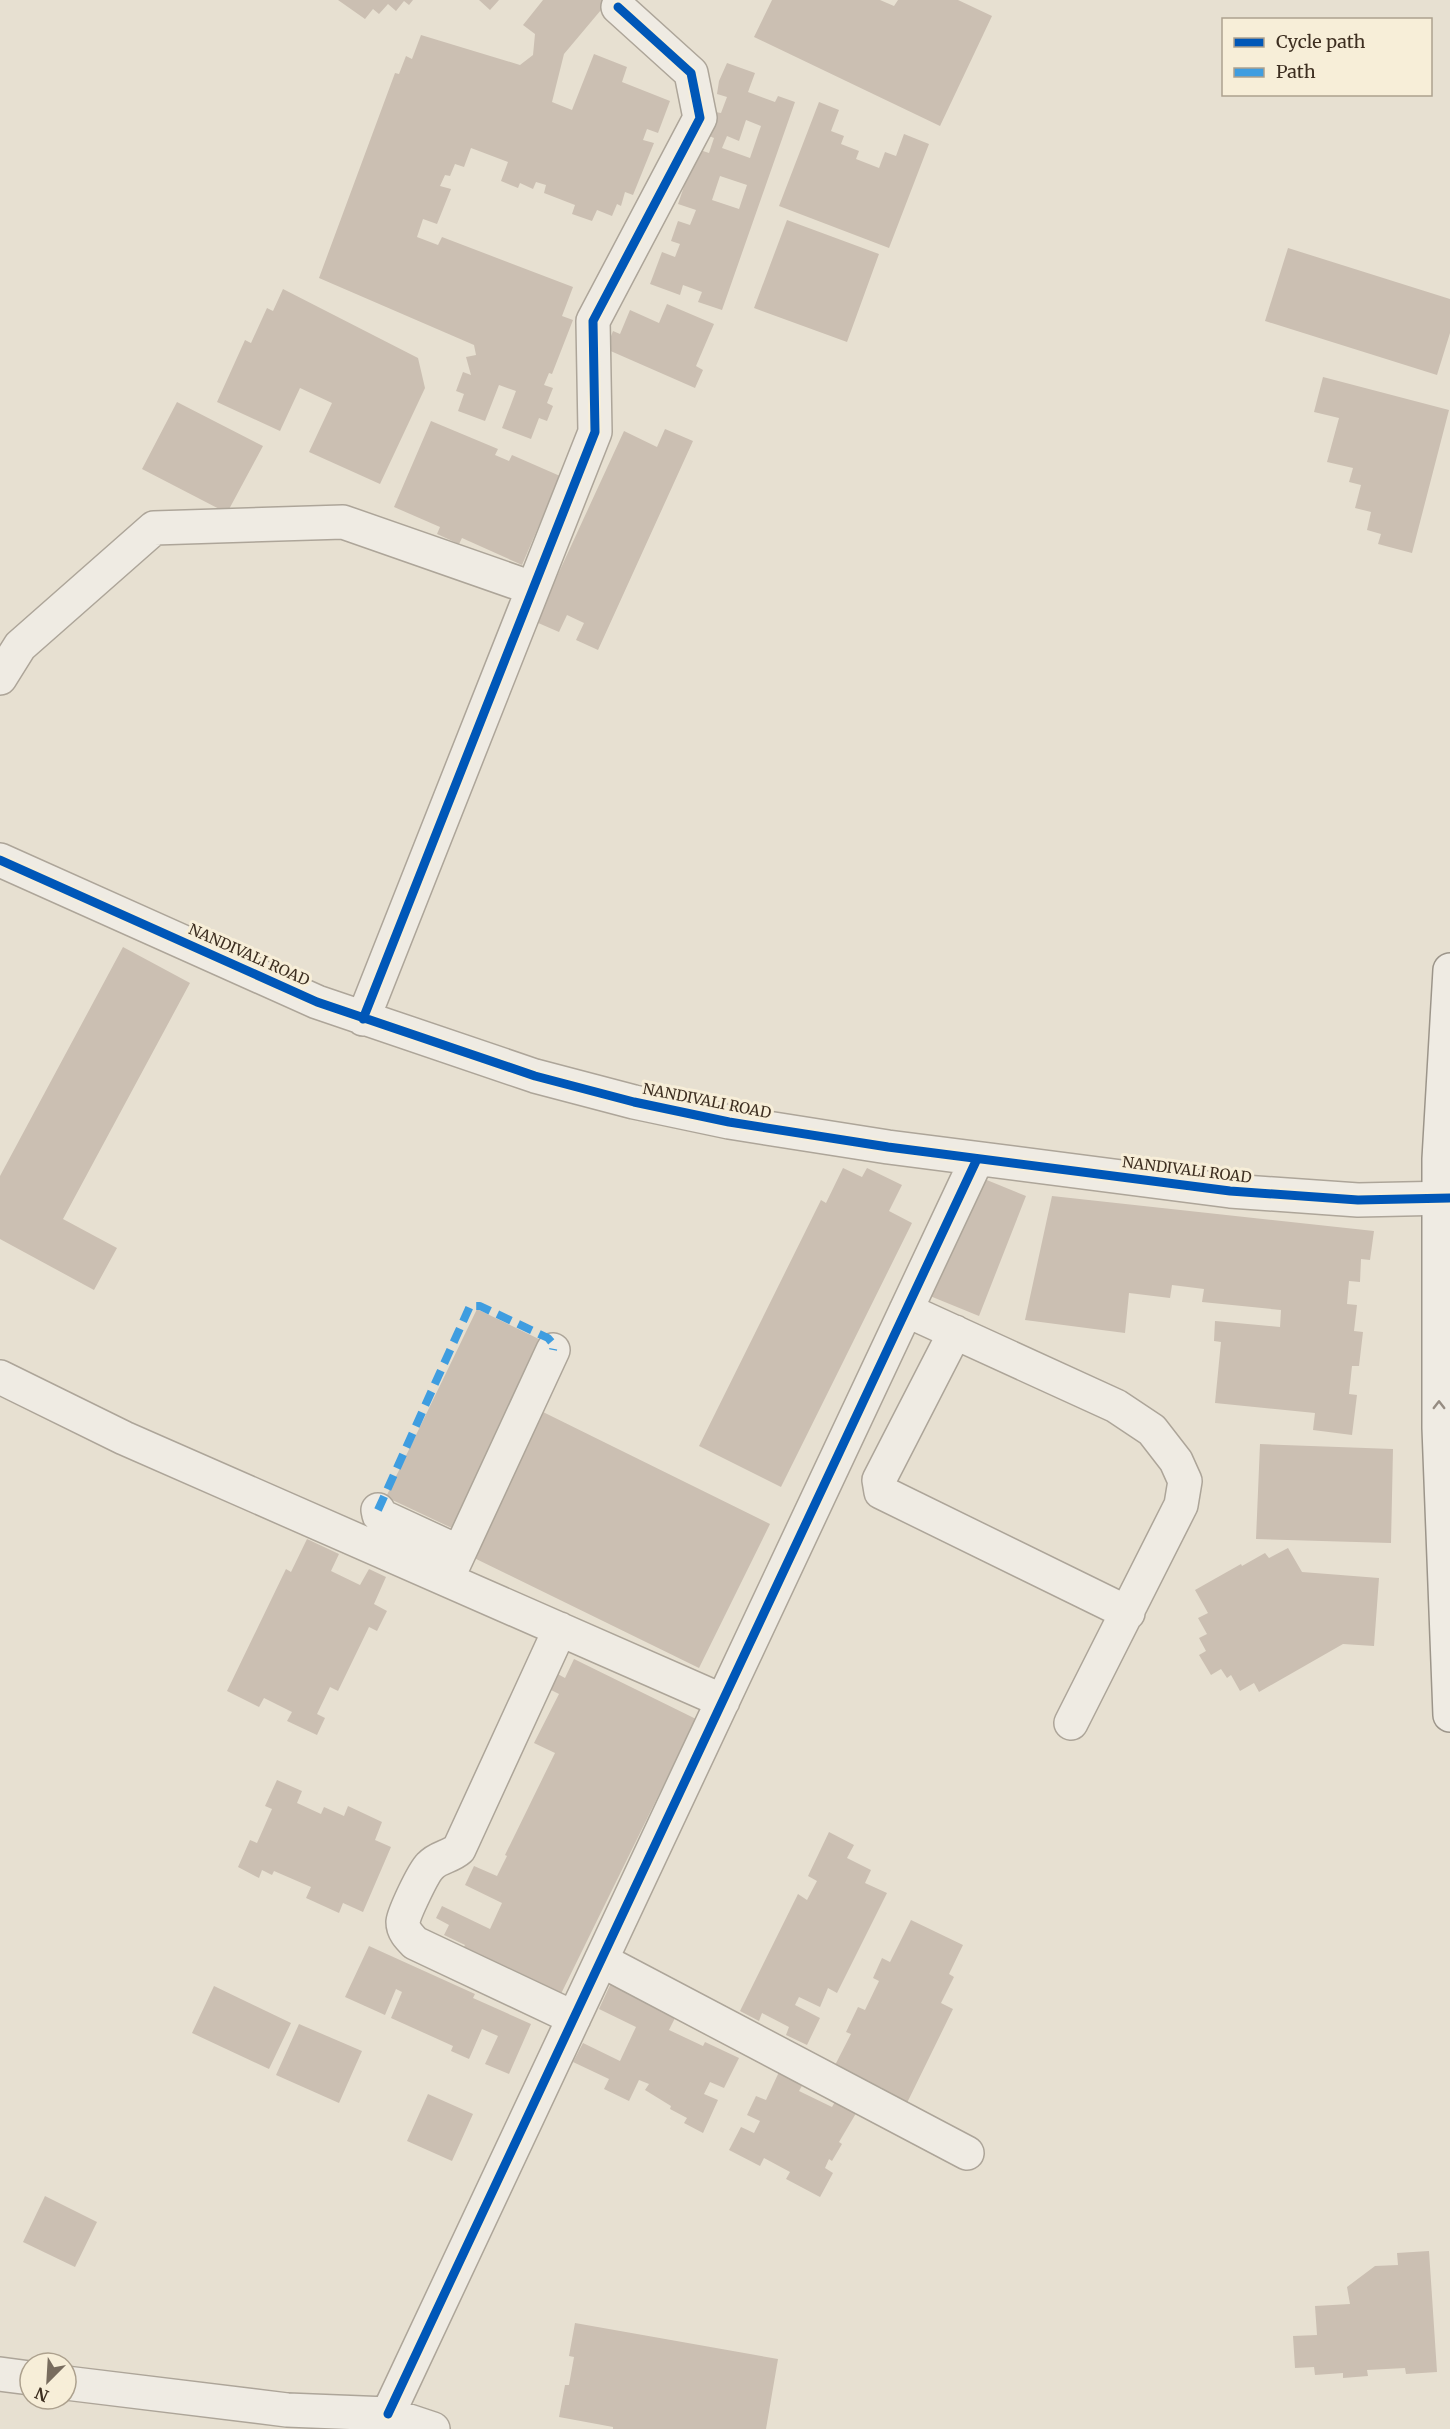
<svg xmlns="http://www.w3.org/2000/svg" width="1450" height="2429" font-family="Merriweather,serif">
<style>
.building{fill:#cbbfb2;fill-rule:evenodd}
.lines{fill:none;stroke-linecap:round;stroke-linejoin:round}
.street-casing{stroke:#ada599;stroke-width:36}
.secondary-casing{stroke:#9c958a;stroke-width:36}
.street{stroke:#efebe3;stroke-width:33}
.secondary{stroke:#efebe3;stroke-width:33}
.quiet{stroke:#3f9de0;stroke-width:8;stroke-dasharray:15 8;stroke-linecap:butt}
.cycleway-casing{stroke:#f7eed8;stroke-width:13}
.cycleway{stroke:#0057b8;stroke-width:9}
.oneway{stroke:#968c82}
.labels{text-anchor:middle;stroke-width:6;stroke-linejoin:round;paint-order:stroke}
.street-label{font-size:15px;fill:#3d2e20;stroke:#f7eed8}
</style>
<rect width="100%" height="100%" fill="#e7e0d1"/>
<path class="building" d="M 338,0 L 413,0 L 409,5 L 404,1 L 396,11 L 388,4 L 379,14 L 373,9 L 365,19 Z
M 479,0 L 499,0 L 490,10 Z
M 543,0 L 602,0 L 606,4 L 564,54 L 552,102 L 572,110 L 594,54 L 627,67 L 622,82 L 670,101 L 658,133 L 647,129 L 643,140 L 654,143 L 633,195 L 625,192 L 621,206 L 617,204 L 612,216 L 597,210 L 592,221 L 572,214 L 575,205 L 544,193 L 546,185 L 536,182 L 533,189 L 520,183 L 518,188 L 501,181 L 508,162 L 471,148 L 464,167 L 455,164 L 450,176 L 445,175 L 440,186 L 451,189 L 437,224 L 423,219 L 417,237 L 438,245 L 442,237 L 573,287 L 562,316 L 573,320 L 552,374 L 549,373 L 544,385 L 553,388 L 547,403 L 553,406 L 547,421 L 539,418 L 531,439 L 502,428 L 516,391 L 499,385 L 485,421 L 458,411 L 464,394 L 456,391 L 463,372 L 471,375 L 466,357 L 476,355 L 474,345 L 319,278 L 395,73 L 399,74 L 406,56 L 412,59 L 421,35 L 520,65 L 533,55 L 535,34 L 523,25 Z
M 772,0 L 880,0 L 894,6 L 898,0 L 958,0 L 992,16 L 940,126 L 754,37 Z
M 727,63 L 755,73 L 748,92 L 775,102 L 778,96 L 795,102 L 722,310 L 698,302 L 702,292 L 683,285 L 680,295 L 650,284 L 662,252 L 675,257 L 680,244 L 671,241 L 678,221 L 690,225 L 696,210 L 678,204 L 697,149 L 709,153 L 714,138 L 707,135 L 715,112 L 721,113 L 727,97 L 717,94 L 719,81 ZM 746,120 L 761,126 L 750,158 L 722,148 L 727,136 L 739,141 ZM 720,176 L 747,185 L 739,209 L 712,200 Z
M 819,102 L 839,110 L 831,131 L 844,136 L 841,144 L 859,151 L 856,159 L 879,168 L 885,152 L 896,156 L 904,134 L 929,144 L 889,248 L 779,206 Z
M 787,220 L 879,254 L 847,342 L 754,308 Z
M 1288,248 L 1450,299 L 1450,333 L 1437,375 L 1265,321 Z
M 283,289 L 418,358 L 425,388 L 380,484 L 309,452 L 332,403 L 300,388 L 280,431 L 217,402 L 245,340 L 251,343 L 267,308 L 273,311 Z
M 667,304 L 714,324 L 696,366 L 703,370 L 695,388 L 606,349 L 613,331 L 620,334 L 630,310 L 659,323 Z
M 1323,377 L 1449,410 L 1412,553 L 1378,544 L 1381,534 L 1367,530 L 1371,512 L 1355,508 L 1361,485 L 1349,482 L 1353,468 L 1327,462 L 1339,418 L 1314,412 Z
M 177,402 L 263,446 L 227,513 L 142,469 Z
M 431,421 L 498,449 L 495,455 L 509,461 L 512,455 L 560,476 L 522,565 L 462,538 L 459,544 L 437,534 L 440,527 L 394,507 Z
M 665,429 L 693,441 L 598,650 L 576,640 L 584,623 L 567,615 L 559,632 L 536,622 L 624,431 L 657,447 Z
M 123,947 L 190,983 L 63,1219 L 117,1248 L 94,1290 L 0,1239 L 0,1176 Z
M 843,1168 L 862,1177 L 867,1168 L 902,1185 L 889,1211 L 912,1223 L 781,1487 L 699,1446 L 821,1200 L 826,1203 Z
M 977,1176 L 1026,1196 L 979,1316 L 930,1296 Z
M 1052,1196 L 1374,1231 L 1370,1260 L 1361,1259 L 1360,1282 L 1349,1281 L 1347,1304 L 1357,1305 L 1354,1331 L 1363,1332 L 1359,1366 L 1352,1366 L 1349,1394 L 1357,1395 L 1352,1435 L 1313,1430 L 1315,1413 L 1215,1403 L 1221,1342 L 1214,1341 L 1215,1321 L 1280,1327 L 1281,1310 L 1202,1302 L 1204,1289 L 1172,1285 L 1170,1298 L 1129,1293 L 1125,1333 L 1025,1320 Z
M 477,1309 L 547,1343 L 456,1530 L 386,1497 Z
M 541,1411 L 770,1524 L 699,1668 L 470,1556 Z
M 1260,1444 L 1393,1449 L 1391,1543 L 1256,1539 Z
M 307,1539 L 339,1554 L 331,1571 L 360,1585 L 369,1569 L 386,1577 L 374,1604 L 387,1611 L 377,1631 L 369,1627 L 338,1691 L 330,1687 L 317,1714 L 325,1718 L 317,1735 L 287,1721 L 292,1712 L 264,1698 L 259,1707 L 227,1691 L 286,1569 L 291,1572 Z
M 1288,1548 L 1302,1572 L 1379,1578 L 1374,1646 L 1343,1644 L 1259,1692 L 1254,1683 L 1240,1691 L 1231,1675 L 1227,1678 L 1221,1669 L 1211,1675 L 1199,1655 L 1206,1651 L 1199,1638 L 1207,1634 L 1198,1618 L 1208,1613 L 1195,1590 L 1241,1564 L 1242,1566 L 1265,1553 L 1269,1558 Z
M 574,1659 L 696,1719 L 556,2004 L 459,1956 L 465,1945 L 444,1935 L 449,1925 L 436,1918 L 442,1906 L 490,1929 L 502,1903 L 465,1885 L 474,1866 L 497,1876 L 507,1856 L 505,1855 L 555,1753 L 534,1743 L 559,1694 L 547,1688 L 554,1672 L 565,1678 Z
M 277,1780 L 302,1791 L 297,1803 L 321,1814 L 324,1807 L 344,1816 L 348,1806 L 382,1822 L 375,1840 L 391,1847 L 363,1912 L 343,1903 L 339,1913 L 306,1898 L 311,1887 L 274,1871 L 272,1875 L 262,1870 L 259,1878 L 238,1867 L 250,1840 L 257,1843 L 272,1809 L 265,1806 Z
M 829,1832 L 854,1845 L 847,1858 L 871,1870 L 865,1883 L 887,1893 L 837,1993 L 828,1988 L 820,2007 L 799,1997 L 795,2005 L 820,2018 L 807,2045 L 786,2035 L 789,2027 L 762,2013 L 759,2021 L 740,2011 L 798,1894 L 807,1900 L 817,1881 L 808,1876 Z
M 911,1920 L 963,1945 L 949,1974 L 954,1977 L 941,2003 L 953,2009 L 905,2107 L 878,2094 L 882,2088 L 858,2077 L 855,2083 L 832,2071 L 851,2034 L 846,2032 L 858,2007 L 865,2010 L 879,1981 L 873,1978 L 882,1958 L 890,1962 Z
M 369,1946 L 475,1994 L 473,1998 L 531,2024 L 509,2074 L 485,2064 L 498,2036 L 482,2029 L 469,2059 L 451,2051 L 453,2046 L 391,2018 L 402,1992 L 396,1989 L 385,2015 L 345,1997 Z
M 611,1983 L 677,2014 L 669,2030 L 703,2046 L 705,2042 L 739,2058 L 724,2088 L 710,2082 L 704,2094 L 718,2100 L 703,2133 L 684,2123 L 687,2118 L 670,2109 L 671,2106 L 645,2090 L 649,2084 L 639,2080 L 629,2101 L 604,2089 L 609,2079 L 573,2062 L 583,2043 L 620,2061 L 636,2027 L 599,2009 Z
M 214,1986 L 291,2023 L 269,2069 L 192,2033 Z
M 299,2024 L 362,2051 L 339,2103 L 276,2075 Z
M 779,2072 L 803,2084 L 799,2091 L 832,2107 L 836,2100 L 858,2110 L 839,2142 L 842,2144 L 832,2161 L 829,2159 L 825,2168 L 833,2173 L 820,2197 L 786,2179 L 790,2172 L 764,2158 L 760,2166 L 729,2150 L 741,2127 L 754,2133 L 760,2121 L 747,2115 L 756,2096 L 766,2100 Z
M 428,2094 L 473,2114 L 452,2161 L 407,2141 Z
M 45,2196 L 97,2222 L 75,2267 L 23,2242 Z
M 1429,2251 L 1437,2372 L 1406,2374 L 1405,2368 L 1367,2370 L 1368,2376 L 1343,2378 L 1343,2373 L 1315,2375 L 1314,2367 L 1295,2368 L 1293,2336 L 1317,2335 L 1315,2306 L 1350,2304 L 1347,2287 L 1375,2266 L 1398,2265 L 1397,2253 Z
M 575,2323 L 778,2359 L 766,2429 L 613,2429 L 613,2427 L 559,2417 L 565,2385 L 569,2385 L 574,2357 L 569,2356 Z"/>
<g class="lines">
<defs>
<path id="street" d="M 0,678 L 20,646 L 154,528 L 343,522 L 532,588
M 0,860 L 317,1002 L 535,1076 L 634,1102 L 729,1122 L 888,1147 L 1230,1191 L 1358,1200 L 1450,1198
M 363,1019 L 595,432 L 593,321 L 700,118 L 691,73 L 618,7
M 906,1310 L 1116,1406 L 1152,1430 L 1176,1461 L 1185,1481 L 1181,1505 L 1071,1723
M 955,1332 L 879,1480 L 881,1492 L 1128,1613
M 0,1377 L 124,1438 L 723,1701
M 378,1510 L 379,1515 L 459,1552
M 447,1579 L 553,1350
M 560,1629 L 459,1849 C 450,1857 438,1857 430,1866 C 423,1873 404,1913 403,1922 C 403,1931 409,1937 415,1943 L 574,2018
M 601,1960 L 967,2153
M 0,2374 L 30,2378
M 66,2383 L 287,2410 L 388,2414 L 433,2429
M 388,2414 L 977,1159"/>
<path id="secondary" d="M 1450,970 L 1439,1159 L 1439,1428 L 1450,1715"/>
</defs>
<use href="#street" class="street-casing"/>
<use href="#secondary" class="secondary-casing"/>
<use href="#street" class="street"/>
<use href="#secondary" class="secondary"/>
<path class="quiet" d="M 378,1510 L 470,1306 L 480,1306 L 548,1338 L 554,1345 L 553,1350"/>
<defs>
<path id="cycleway" d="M 0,860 L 317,1002 L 535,1076 L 634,1102 L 729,1122 L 888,1147 L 1230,1191 L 1358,1200 L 1450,1198
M 363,1019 L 595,432 L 593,321 L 700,118 L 691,73 L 618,7
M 388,2414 L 977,1159"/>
</defs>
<use href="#cycleway" class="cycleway-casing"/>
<use href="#cycleway" class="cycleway"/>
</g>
<defs><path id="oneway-chevron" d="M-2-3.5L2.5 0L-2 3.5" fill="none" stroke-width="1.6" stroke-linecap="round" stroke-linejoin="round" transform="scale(1.5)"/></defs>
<use class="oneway" href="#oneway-chevron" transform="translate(1439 1405) rotate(-90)"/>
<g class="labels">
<g class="street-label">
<text transform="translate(249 955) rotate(24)" y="5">NANDIVALI ROAD</text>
<text transform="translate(707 1101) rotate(11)" y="5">NANDIVALI ROAD</text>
<text transform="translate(1187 1170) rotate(7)" y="5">NANDIVALI ROAD</text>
</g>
</g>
<rect x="1222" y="18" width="210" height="78" fill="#f7eed8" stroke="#ada18e" stroke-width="1.5"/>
<rect x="1234" y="38" width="30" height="9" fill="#0057b8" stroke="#ada18e" stroke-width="1.5"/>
<text x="1276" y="48" font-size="18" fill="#3d2e20">Cycle path</text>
<rect x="1234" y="68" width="30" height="9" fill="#3f9de0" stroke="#ada18e" stroke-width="1.5"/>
<text x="1276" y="78" font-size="18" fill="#3d2e20">Path</text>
<g transform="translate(48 2381) rotate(204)"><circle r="28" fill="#f7eed8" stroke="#ada18e" stroke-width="1.5"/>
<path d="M0-4.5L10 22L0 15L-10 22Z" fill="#786c5e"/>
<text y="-9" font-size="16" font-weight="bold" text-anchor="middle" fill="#3d2e20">N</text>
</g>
</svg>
